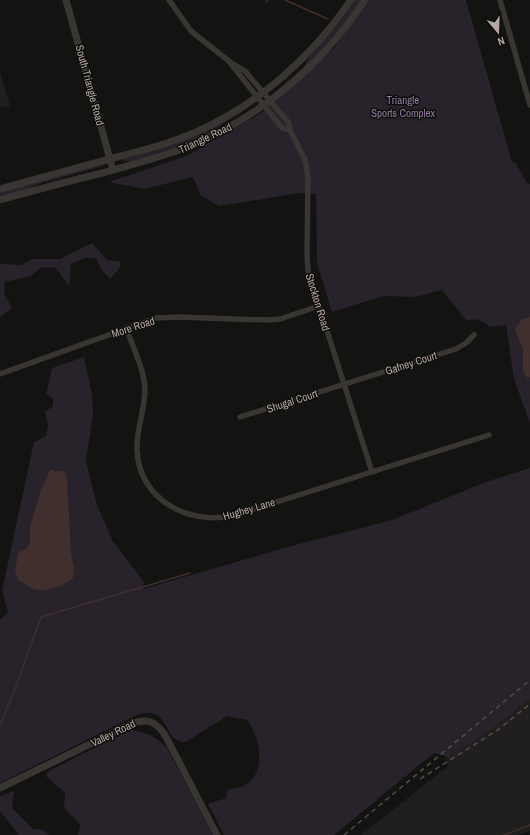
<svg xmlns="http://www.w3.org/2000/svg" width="530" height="835" font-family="'Archivo Narrow',sans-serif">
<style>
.built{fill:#201f1e}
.green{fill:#28222b}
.water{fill:#412f2e}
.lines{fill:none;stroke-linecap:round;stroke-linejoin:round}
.stream{stroke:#412f2e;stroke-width:1.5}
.minor{stroke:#383533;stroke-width:5.5}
.tertiary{stroke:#383533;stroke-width:7}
.rail{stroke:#524c4a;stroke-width:1.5;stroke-dasharray:5 4;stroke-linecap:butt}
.labels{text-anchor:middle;stroke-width:3;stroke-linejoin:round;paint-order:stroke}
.street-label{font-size:11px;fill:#b4a7a3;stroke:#0e0e0d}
.park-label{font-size:11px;fill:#9279a0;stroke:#0e0e0d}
</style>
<rect width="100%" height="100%" fill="#131312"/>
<path class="built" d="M 0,72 L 10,106 L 0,108 Z
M 530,698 L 530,831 L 518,835 L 361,835 L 448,766 L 446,758 Z"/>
<path class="green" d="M 355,0 L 361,0 C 337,36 308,69 272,95 L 304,67 L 309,57 L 339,23 Z
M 367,0 L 466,0 L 512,162 L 515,162 L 526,182 L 530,184 L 530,423 L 514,379 L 506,325 L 489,327 C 483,319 475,319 466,320 L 442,290 L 415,297 L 384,296 L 332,312 L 317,263 L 316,194 L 300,193 L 219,206 L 201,196 L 193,177 L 144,189 L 109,182 L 186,156 L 261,113 L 334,48 Z
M 255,103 L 202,138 L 160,154 L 131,162 L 120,160 L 141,154 Z
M 102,165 L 103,166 L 41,183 L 27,189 L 0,197 L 0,192 Z
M 92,243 L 107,260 L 121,262 L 119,269 L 110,279 L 101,269 L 96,258 L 85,258 L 71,264 L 69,286 L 55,267 L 42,267 L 31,276 L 5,282 L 4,294 L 12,308 L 0,317 L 0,264 L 21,265 L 33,259 L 60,259 Z
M 84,357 L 92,395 L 93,415 L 86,461 L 96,502 L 112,540 L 144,582 L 143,589 L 295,545 L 392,520 L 486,482 L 530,468 L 530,699 L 487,732 L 448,757 L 434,753 L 334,835 L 224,835 L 208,804 L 226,798 L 227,790 C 235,788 242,788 248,783 C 267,769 259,736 247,720 L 227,716 L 186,742 C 161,743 172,704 137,715 L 0,783 L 0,620 L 8,612 L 2,591 L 34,442 L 46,436 L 48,424 L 45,412 L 53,406 L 53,399 L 46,394 L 52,368 Z
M 130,730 C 147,732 155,736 167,748 L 213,835 L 78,835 L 80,824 L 64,808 L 65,793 L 46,776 L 47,772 Z
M 14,791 L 12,808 L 33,829 L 44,830 L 49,835 L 19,835 L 0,811 L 0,796 Z"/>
<path class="water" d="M 530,317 L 530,377 L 527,378 L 523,370 L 523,350 L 515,329 L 522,319 Z
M 50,470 L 54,470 L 56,473 L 58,471 L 63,471 L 67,477 L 71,555 L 74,569 L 73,578 L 61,586 L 46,590 L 35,590 L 18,580 L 15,571 L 18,553 L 27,548 L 30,543 L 30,527 L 41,490 Z"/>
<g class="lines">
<path class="stream" d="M 285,0 L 328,19
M 266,2 L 268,0
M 0,725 L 15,689 L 41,617 L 190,573
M 504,835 L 530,825"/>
<path class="minor" d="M 169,0 L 191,31 L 230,62 L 245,71 L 289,123 L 290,130 L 305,160 L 308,176 L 307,256 L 308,271 L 372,472
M 500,0 L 530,105
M 231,64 L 282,128 L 290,130
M 126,328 C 133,347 144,369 145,389 C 145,410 136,430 137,450 C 139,499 187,525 232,516 L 489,435
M 0,374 L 156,318 L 178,317 L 267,320 L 280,319 L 319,306
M 240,417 L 456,349 L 466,343 L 474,335"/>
<path class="tertiary" d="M 66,0 L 113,170
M 0,189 C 39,178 78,168 117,157 C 144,150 171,143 196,132 C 259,104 312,57 351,0
M 0,200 C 35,190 70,181 106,172 C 130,165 155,159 179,150 C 255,122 320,68 365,0
M 0,788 L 133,723 C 148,718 156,722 165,735 L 217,835"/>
<path class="rail" d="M 420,779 L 499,729 L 530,704
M 344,835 L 530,680"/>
</g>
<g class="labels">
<g class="street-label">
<text transform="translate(90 85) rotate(75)" y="4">South Triangle Road</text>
<text transform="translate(205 138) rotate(-25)" y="4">Triangle Road</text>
<text transform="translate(318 302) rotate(73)" y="4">Stockton Road</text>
<text transform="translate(133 327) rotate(-18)" y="4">More Road</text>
<text transform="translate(411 363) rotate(-18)" y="4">Gafney Court</text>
<text transform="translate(292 401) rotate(-18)" y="4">Shugal Court</text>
<text transform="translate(249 509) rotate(-16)" y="4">Hughey Lane</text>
<text transform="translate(113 733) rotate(-26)" y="4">Valley Road</text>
</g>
<g class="park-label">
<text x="403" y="104">Triangle<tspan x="403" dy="13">Sports Complex</tspan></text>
</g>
</g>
<g transform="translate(498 32) rotate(161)" stroke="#0e0e0d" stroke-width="3" paint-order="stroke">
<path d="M0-3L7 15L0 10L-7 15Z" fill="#b4a7a3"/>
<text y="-6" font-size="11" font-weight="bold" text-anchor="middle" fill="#b4a7a3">N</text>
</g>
</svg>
